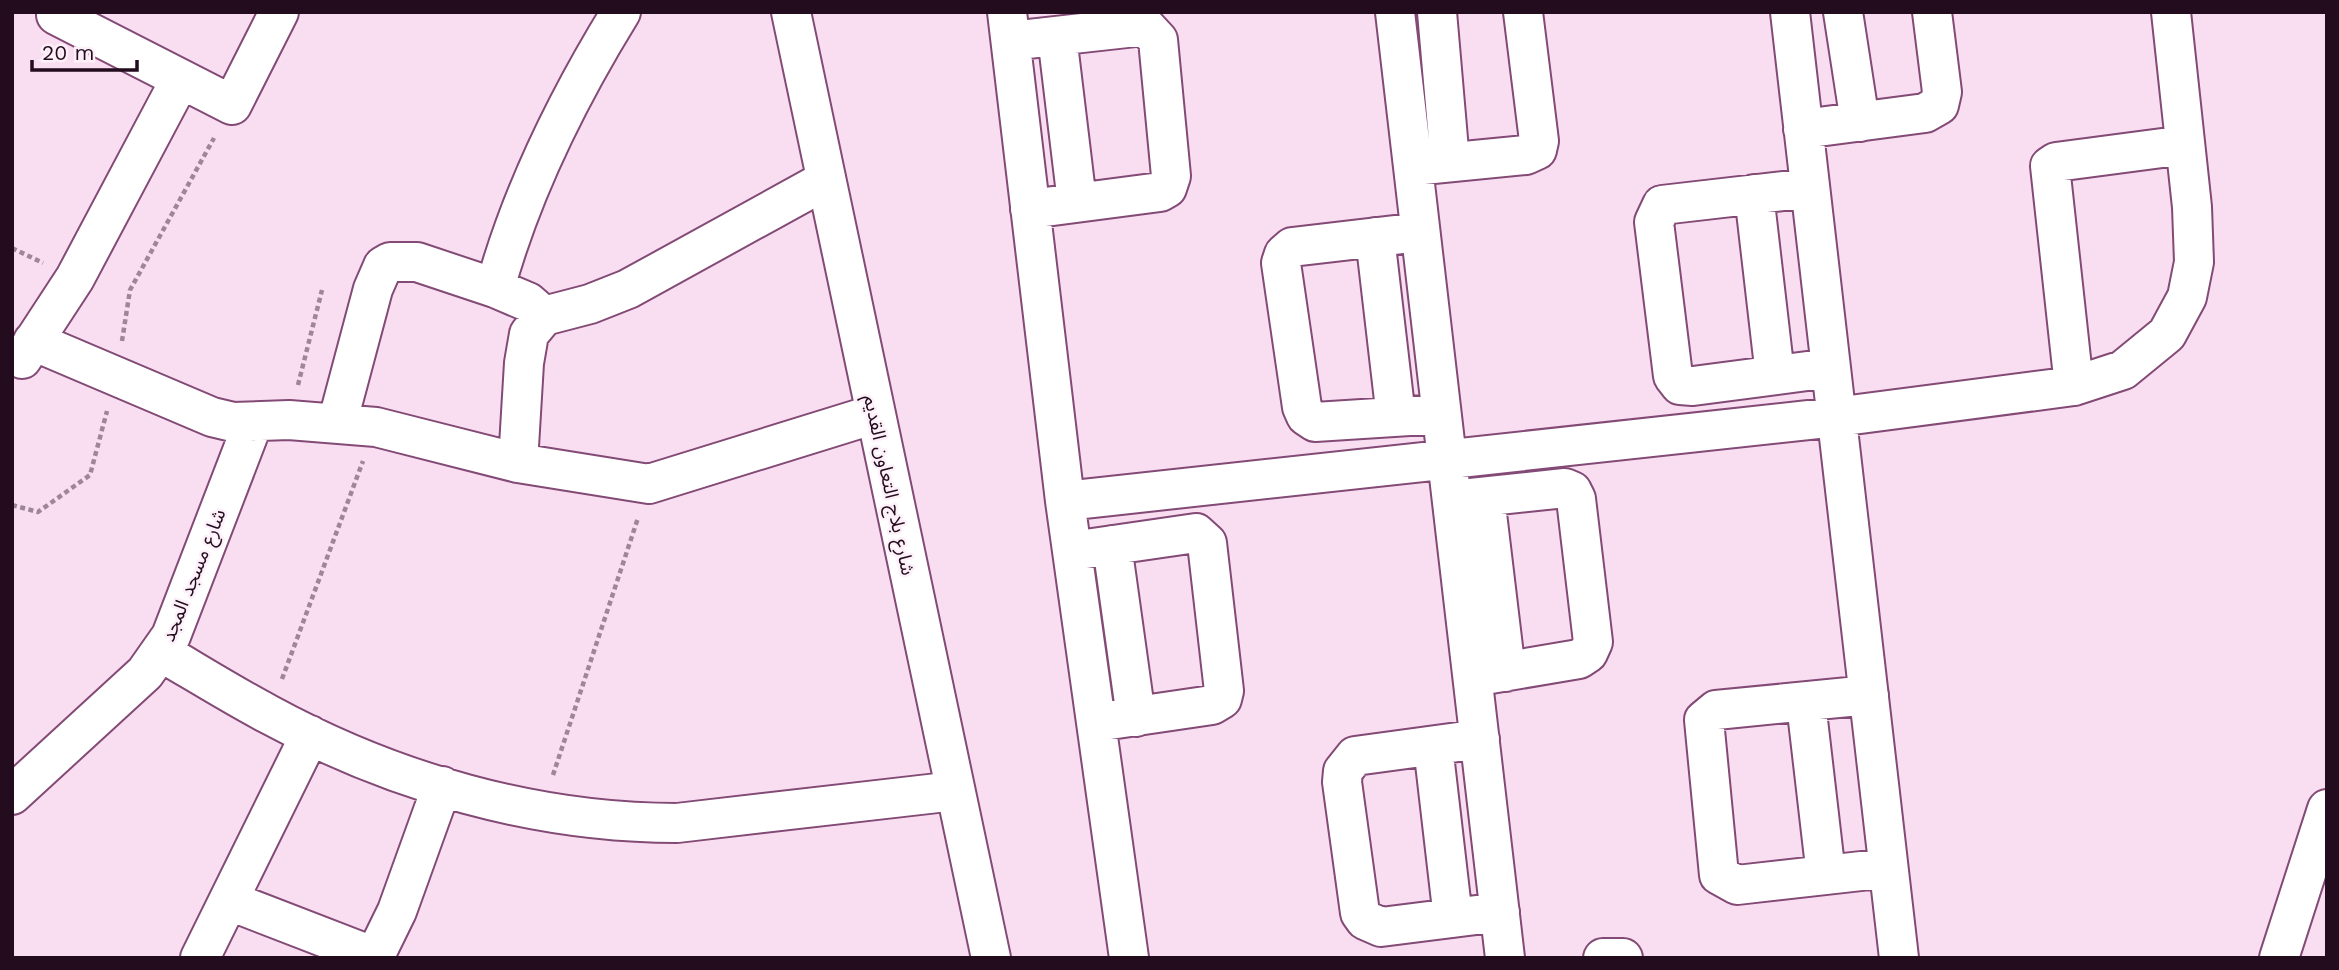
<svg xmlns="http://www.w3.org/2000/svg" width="2339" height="970" font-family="'Work Sans','Noto Sans Arabic',sans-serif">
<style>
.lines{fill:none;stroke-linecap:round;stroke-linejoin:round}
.minor-casing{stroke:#824a75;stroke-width:42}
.tertiary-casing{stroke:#824a75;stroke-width:42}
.path{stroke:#9e8598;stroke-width:4.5;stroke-dasharray:5 3.5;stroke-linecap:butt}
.minor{stroke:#fff;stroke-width:38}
.tertiary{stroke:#fff;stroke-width:38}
.labels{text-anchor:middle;stroke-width:5;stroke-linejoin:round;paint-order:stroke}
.street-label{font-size:19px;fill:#220c1e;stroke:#fdf0f9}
</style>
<rect width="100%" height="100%" fill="#f9def1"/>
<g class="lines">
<defs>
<path id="minor" d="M 1007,12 L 1065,501 L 1129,958
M 1395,12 L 1505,958
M 1437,12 L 1450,162
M 1790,12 L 1899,958
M 1843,12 L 1860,122
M 56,15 L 232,105 L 279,12
M 1057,36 L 1077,202
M 1011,41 L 1145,26 L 1158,40 L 1171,176 L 1167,188 L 1160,192 L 1030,209
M 1803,129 L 1925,113 L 1939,105 L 1942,92 L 1932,12
M 1413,166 L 1526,155 L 1537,150 L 1539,141 L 1523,12
M 1810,188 L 1662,205 L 1654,222 L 1673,376 L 1680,385 L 1693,386 L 1830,368
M 1754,194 L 1775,375
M 1420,232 L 1292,247 L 1284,254 L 1281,263 L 1302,407 L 1306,416 L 1315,422 L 1441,414
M 1375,237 L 1396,417
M 544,316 L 528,302 L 495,288 C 522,190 568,98 621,12
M 33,341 L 212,417 L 233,422 L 289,420 L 376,427 L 518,463 L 649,484 L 875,414
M 18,357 L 22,359 L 75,278 L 180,80
M 2074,386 L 2050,166 L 2056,162 L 2185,145
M 337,424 L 373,289 L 383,266 L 390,262 L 417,262 L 495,288
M 518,463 L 524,363 L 529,334 L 544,316 L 590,304 L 628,289 L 826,180
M 1485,497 L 1506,672
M 1452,500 L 1565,488 L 1572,491 L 1576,499 L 1593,642 L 1588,653 L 1579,659 L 1473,677
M 1065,501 L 1836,417 L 2074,386 L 2123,370 L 2167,334 L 2187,297 L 2194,262 L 2192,207 L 2171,12
M 1112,545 L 1136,717
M 1072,551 L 1196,533 L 1207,543 L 1224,691 L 1222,699 L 1212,705 L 1096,722
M 161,652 C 197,673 232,695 268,714 C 393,782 535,823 677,823 L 955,791
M 1869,695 L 1716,710 L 1704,720 L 1719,875 L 1737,885 L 1888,868
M 1806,703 L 1826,875
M 1480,739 L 1355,756 L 1343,771 L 1342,782 L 1360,913 L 1365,920 L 1381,927 L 1500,912
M 1433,746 L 1453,918
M 12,795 L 145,673 L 171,636 L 253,423
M 230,901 L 375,957
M 200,958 L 310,735
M 374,958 L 397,911 L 442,786
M 1603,958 L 1623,958
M 2279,958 L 2327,809"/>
<path id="tertiary" d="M 791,12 L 991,958"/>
</defs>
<use href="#minor" class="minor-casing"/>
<use href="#tertiary" class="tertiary-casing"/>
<path class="path" d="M 12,248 L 43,263
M 122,341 L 130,290 L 214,138
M 298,385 L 322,290
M 12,505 L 38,512 L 90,475 L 107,411
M 282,679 L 363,461
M 553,775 L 638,518"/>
<use href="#minor" class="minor"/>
<use href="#tertiary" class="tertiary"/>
</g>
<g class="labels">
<g class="street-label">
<text transform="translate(890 485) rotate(78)" y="7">شارع بلاج التعاون القديم</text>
<text transform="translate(193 575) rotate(-68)" y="7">شارع مسجد المجد</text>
</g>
</g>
<rect width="2339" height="970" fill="none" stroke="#220c1e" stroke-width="28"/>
<path d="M32 60v10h105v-10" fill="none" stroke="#220c1e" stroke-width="3.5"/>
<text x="42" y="60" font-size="21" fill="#220c1e" stroke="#fdf0f9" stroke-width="5" paint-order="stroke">20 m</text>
</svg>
